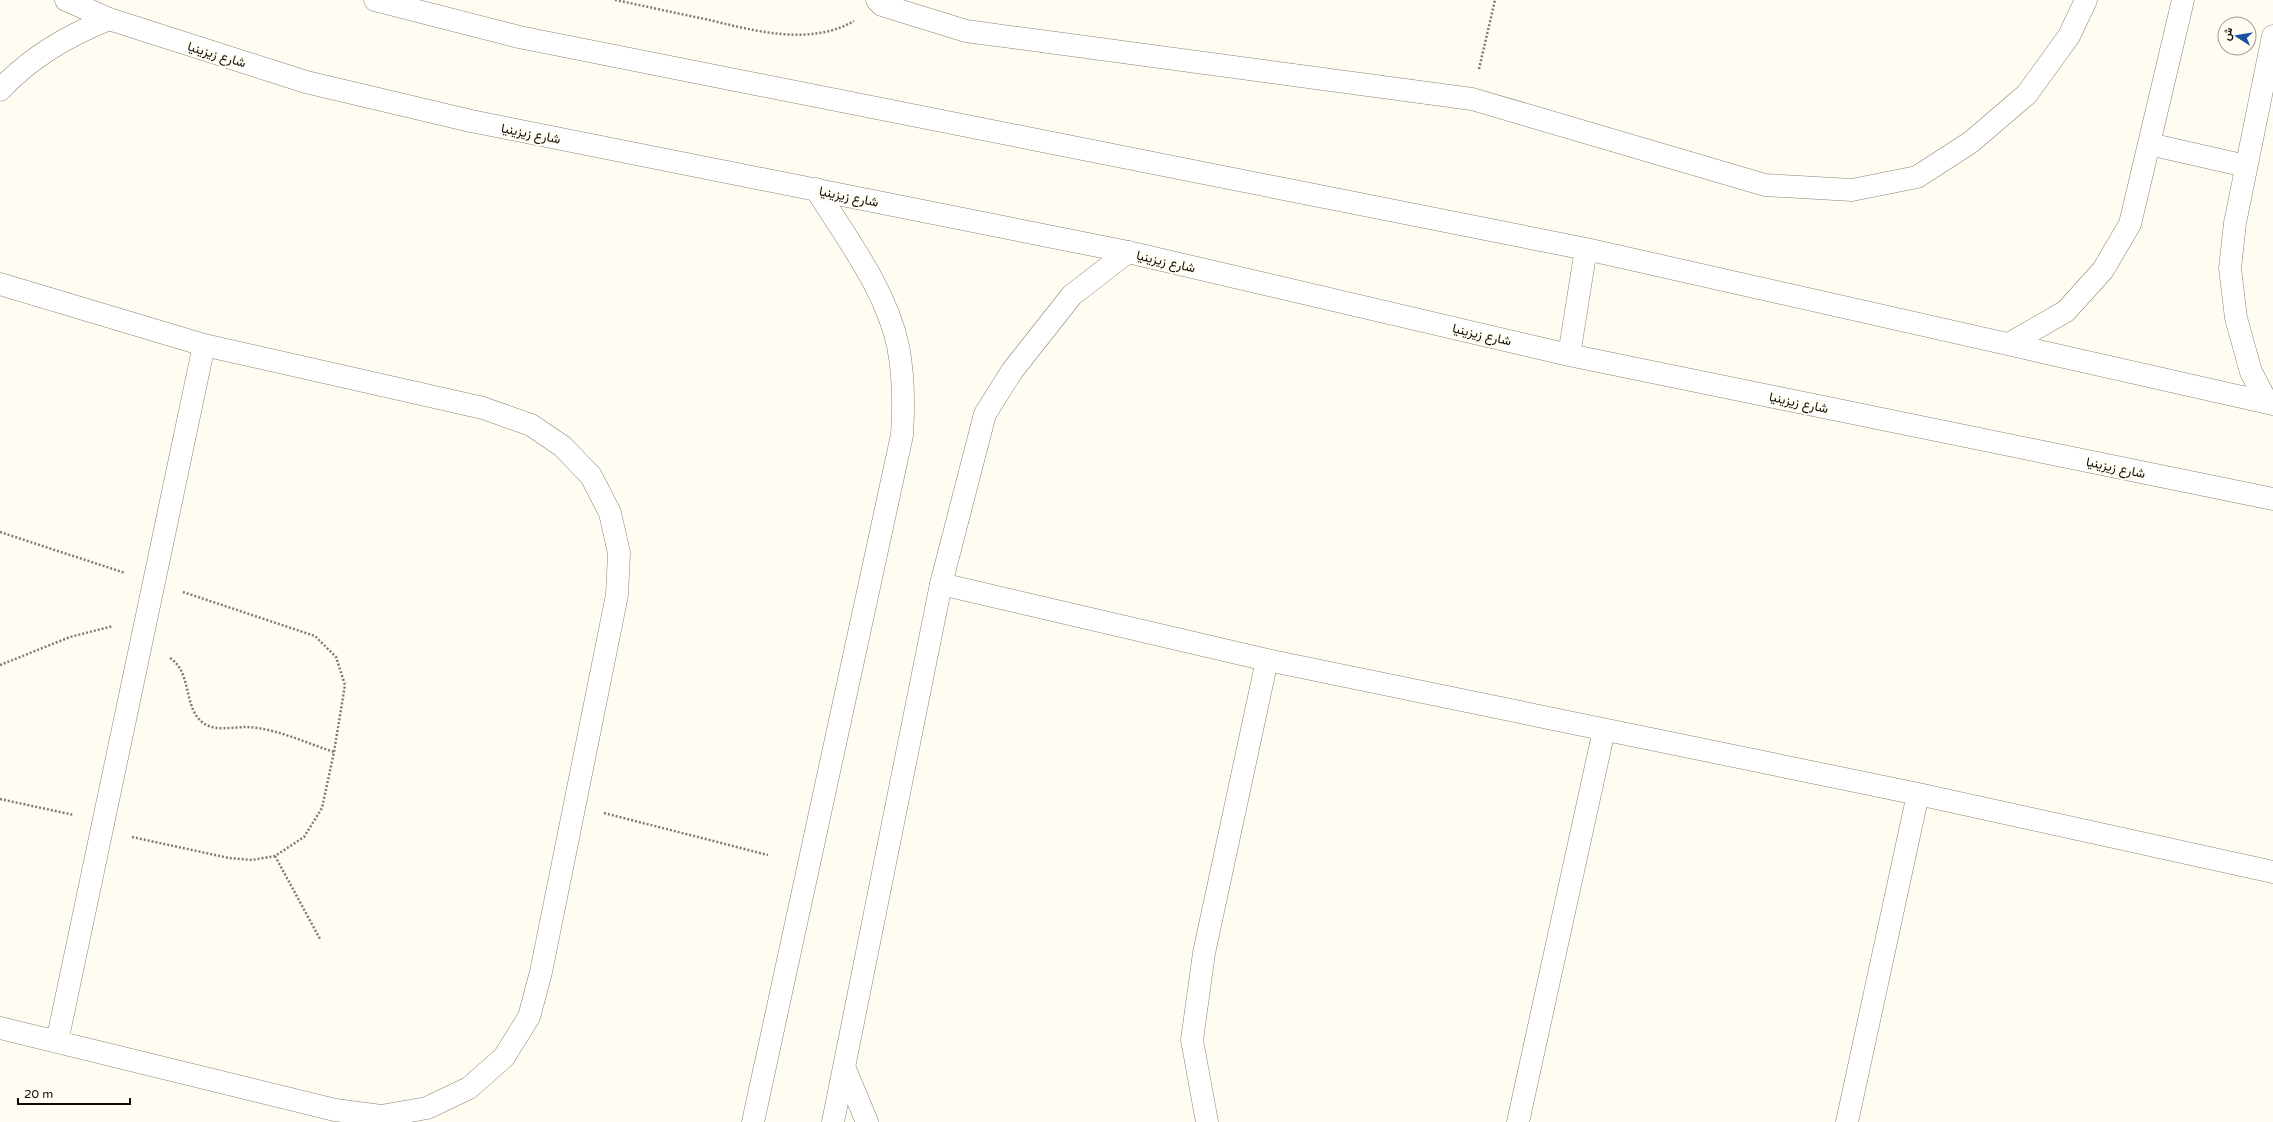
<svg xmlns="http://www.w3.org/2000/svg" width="2273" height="1122" font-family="'Varela Round',Vazirmatn,sans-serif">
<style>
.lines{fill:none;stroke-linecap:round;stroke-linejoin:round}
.minor-casing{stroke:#878374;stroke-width:23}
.tertiary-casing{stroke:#878374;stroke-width:23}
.secondary-casing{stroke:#878374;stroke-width:23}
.path{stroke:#7e7b74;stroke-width:2.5;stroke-dasharray:2 2;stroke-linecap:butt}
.minor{stroke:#fff;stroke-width:22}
.tertiary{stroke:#fff;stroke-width:22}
.secondary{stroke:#fff;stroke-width:22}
.labels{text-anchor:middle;stroke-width:4;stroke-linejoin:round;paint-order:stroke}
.street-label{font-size:13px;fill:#0d0b06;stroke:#fffcf2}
</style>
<rect width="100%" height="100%" fill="#fffcf2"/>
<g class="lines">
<defs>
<path id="minor" d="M 877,0 L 882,5 L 966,31 L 1472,99 L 1765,185 L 1852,190 L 1917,177 L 1971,142 L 2027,94 L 2069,36 L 2086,0
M 0,90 C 31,57 67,36 109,19
M 0,284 L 204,345 L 483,408 L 531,425 L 562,446 L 591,476 L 610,513 L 619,553 L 617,595 L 541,972 L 529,1017 L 504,1057 L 469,1088 L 427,1108 L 381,1116 L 335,1110 L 0,1028
M 941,584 L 1267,660 L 1918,794 L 2273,872
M 57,1042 L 204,345
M 845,1069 L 867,1122
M 1207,1122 L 1192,1040 L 1204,953 L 1267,660
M 1518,1122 L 1604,730
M 1847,1122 L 1918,794"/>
<path id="tertiary" d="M 2149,144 L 2246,166
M 2009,344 L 2066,311 L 2103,270 L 2130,224 L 2183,0
M 2267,402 L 2251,372 L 2236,318 L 2230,268 L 2235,223 L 2273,36
M 753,1122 L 902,435 C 904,405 904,376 898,346 C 886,289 846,238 816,189
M 833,1122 L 941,584 L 985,414 L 1012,371 L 1072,295 L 1128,252"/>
<path id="secondary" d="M 66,0 L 109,19 L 306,82 L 471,121 L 1128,252 L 1569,355 L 2273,499
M 375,0 L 519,37 L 1586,249 L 2273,404
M 1569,355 L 1586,249"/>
</defs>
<use href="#minor" class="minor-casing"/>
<use href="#tertiary" class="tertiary-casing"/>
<use href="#secondary" class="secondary-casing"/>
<path class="path" d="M 615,0 C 645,6 675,13 705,19 C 752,30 809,47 854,21
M 1479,69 L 1495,0
M 0,532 L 125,573
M 170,658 C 192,672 183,706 202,722 C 214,732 232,727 246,727 C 276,728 306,743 334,752
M 0,665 L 70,637 L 113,626
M 0,799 L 74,815
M 604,813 L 768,855
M 132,837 L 229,858 L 252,860 L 275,856 L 304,837 L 322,808 L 334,752 L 345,685 L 336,657 L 315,636 L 183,592
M 275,856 L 320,939"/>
<use href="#minor" class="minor"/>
<use href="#tertiary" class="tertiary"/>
<use href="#secondary" class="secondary"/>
</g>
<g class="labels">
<g class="street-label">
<text transform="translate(217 54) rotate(17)" y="5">شارع زيزينيا</text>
<text transform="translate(531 133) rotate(11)" y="5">شارع زيزينيا</text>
<text transform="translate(849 196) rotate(11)" y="5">شارع زيزينيا</text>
<text transform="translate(1166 261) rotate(13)" y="5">شارع زيزينيا</text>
<text transform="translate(1482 334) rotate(13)" y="5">شارع زيزينيا</text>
<text transform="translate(1799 402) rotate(12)" y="5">شارع زيزينيا</text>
<text transform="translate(2116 467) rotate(12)" y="5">شارع زيزينيا</text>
</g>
</g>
<g transform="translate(2237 36) rotate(282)"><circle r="19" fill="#fffcf2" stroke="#9e9c94"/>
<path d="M0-3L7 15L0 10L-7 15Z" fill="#1a52a4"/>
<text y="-6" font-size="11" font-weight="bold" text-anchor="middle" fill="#0d0b06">ش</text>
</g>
<path d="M18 1098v6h112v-6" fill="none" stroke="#0d0b06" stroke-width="2"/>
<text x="24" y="1098" font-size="12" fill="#0d0b06" stroke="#fffcf2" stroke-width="3" paint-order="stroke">20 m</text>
</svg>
